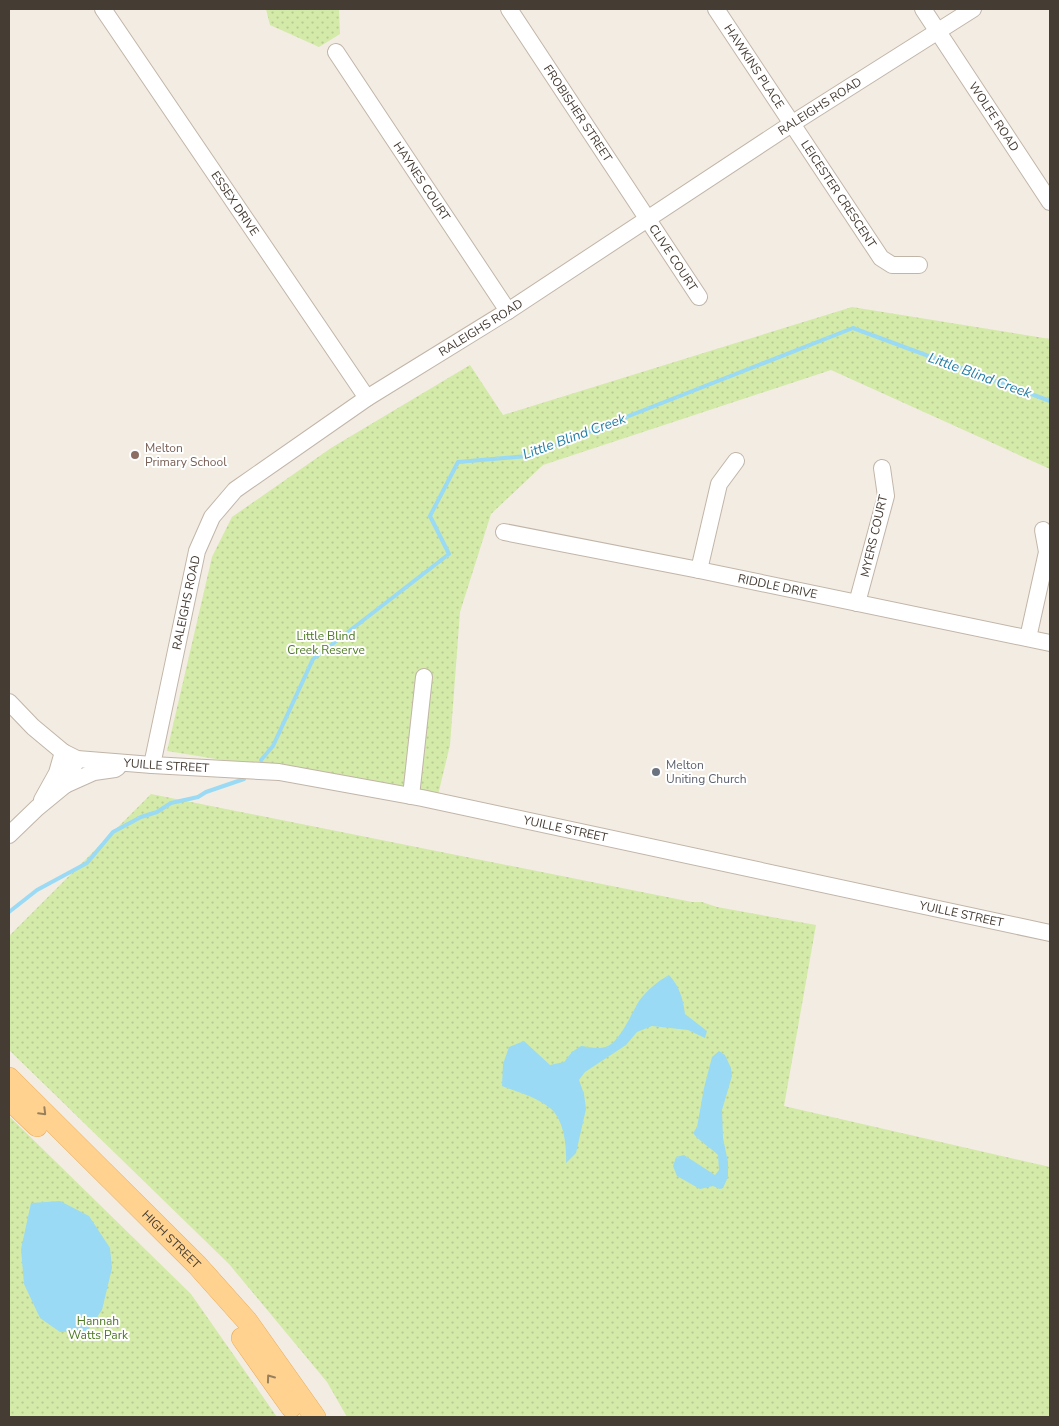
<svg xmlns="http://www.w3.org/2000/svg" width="1059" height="1426" font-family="'Nunito Sans',sans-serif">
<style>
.grass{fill:url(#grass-dots)}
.water{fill:#9bdaf4}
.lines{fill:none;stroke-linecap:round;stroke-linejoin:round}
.stream{stroke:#9bdaf4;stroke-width:4}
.minor-casing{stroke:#c1b5a8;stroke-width:18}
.major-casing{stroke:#eaad5a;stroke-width:22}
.minor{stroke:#fff;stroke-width:16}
.major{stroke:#ffd290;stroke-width:21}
.oneway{stroke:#99805d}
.education-dot{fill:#8d6e63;stroke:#fff;stroke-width:2}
.worship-dot{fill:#6b7280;stroke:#fff;stroke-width:2}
.labels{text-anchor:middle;stroke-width:4;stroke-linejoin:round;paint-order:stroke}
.street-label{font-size:12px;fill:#453c33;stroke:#fff}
.education-label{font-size:12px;fill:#785e54;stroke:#fff;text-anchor:start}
.park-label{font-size:12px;fill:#4e7924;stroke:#fff}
.worship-label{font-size:12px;fill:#5b616d;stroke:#fff;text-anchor:start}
.water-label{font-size:14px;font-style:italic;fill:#257fa6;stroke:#fff}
</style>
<defs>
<pattern id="grass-dots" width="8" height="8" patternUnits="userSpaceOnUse" patternTransform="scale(1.25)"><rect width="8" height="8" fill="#d4eaa9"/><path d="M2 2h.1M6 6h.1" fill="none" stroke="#b7ca92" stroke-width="1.8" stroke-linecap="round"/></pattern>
</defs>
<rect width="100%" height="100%" fill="#f3ece3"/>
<path class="grass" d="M 266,9 L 339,9 L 340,34 L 319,47 L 270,25 Z
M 852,307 L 1050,339 L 1050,469 L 831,370 L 543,465 L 491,514 L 460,612 L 450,745 L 438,795 L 167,751 L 212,557 L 232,517 L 331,448 L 470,365 L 503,415 Z
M 151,794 L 692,902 L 702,902 L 717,907 L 816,925 L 784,1106 L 1050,1167 L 1050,1417 L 347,1417 L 327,1382 L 229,1264 L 9,1050 L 9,936 Z
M 9,1116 L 191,1294 L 277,1417 L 9,1417 Z"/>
<path class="water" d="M 669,975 C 680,987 683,999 685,1014 L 707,1031 L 705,1038 L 688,1030 L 652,1026 L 637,1032 L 626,1045 L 585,1072 L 579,1080 L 584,1094 L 586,1109 L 576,1153 L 566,1163 C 567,1147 564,1119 550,1108 C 537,1097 518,1092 502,1086 L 503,1064 L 509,1047 L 524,1041 L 550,1065 L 564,1062 L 572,1052 L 581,1046 C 589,1047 599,1050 608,1046 C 622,1038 631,1014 639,1001 C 647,990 658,981 669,975 Z
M 719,1051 L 725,1055 L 731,1068 L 732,1076 L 722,1110 L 723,1138 L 728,1162 L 728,1177 L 723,1188 L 720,1189 L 713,1186 L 700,1189 L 677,1176 L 673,1166 L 676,1157 L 684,1155 L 715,1175 L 719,1170 L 718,1155 C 710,1147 700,1142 693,1133 L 697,1127 L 704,1088 L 712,1057 Z
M 60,1201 L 89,1216 L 110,1248 L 112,1268 L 102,1310 L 87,1331 L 60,1332 L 40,1318 L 24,1284 L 21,1249 L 31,1203 Z"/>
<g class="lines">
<path class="stream" d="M 261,760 L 273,746 L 313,659 L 449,554 L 430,516 L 458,462 L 527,456 L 853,328 L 1050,401
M 9,912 L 37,890 L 87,863 L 113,832 L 141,817 L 157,812 L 171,803 L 198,797 L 206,792 L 244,779"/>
<defs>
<g id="minor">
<path id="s1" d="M 103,9 L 367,398"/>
<path id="s2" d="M 509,9 L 699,297"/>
<path id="s3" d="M 716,9 L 881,258 L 892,265 L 919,265"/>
<path id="s4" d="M 923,9 L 1050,202"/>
<path id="s5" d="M 336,52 L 508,311"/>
<path id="s6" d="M 504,532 L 699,570 L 1050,643"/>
<path d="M 699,570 L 719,484 L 736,461"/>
<path d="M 857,603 L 886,496 L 882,468"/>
<path d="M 1028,638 L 1047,552 L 1043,530"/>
<path id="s7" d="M 9,702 L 33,727 L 63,752 L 77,759 L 152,765 L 279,772 L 422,798 L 1050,933"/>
<path id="s8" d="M 152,765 L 197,551 L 212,517 L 235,490 L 367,398 L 508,311 L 793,123 L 973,9"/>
<path d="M 65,785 L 94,772 L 115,769 L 118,767"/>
<path d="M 411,796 L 424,677"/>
<path d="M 42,800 L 57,773 L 63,752"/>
<path d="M 9,835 L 37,808 L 65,785 L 77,759"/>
</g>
<g id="major">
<path id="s9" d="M 9,1078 L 197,1265 L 247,1321 L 315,1417"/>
<path d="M 9,1099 L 37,1126"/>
<path d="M 242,1338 L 291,1407"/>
</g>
</defs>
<use href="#minor" class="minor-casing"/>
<use href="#major" class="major-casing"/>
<use href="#minor" class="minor"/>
<use href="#major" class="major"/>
</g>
<defs><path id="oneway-chevron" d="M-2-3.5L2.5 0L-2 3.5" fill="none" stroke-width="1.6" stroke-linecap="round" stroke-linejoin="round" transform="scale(1.25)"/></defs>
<g class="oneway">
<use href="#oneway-chevron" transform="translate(43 1112) rotate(45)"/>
<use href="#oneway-chevron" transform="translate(270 1378) rotate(-126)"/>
</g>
<circle class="education-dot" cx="135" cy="455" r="5"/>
<circle class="worship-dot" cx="656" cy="772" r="5"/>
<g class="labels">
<g class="street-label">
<text dy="4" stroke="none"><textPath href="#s3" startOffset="69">HAWKINS PLACE</textPath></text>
<text dy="4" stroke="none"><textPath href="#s8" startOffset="991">RALEIGHS ROAD</textPath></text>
<text dy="4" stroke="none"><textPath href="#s2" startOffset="125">FROBISHER STREET</textPath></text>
<text dy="4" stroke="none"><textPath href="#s4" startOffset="129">WOLFE ROAD</textPath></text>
<text dy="4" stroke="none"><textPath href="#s5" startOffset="155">HAYNES COURT</textPath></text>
<text dy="4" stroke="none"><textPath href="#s3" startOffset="222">LEICESTER CRESCENT</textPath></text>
<text dy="4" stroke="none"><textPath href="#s1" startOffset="235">ESSEX DRIVE</textPath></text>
<text dy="4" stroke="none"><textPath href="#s2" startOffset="298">CLIVE COURT</textPath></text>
<text dy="4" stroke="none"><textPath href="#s8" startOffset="586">RALEIGHS ROAD</textPath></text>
<text transform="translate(874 536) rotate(-77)" y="4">MYERS COURT</text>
<text dy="4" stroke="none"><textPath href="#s6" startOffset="279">RIDDLE DRIVE</textPath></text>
<text dy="4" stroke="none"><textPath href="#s8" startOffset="166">RALEIGHS ROAD</textPath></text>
<text dy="4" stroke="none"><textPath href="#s7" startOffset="179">YUILLE STREET</textPath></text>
<text dy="4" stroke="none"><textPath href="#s7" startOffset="584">YUILLE STREET</textPath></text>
<text dy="4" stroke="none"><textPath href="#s7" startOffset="989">YUILLE STREET</textPath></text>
<text dy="4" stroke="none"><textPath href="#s9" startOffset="229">HIGH STREET</textPath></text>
</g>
<g class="education-label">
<text x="145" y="452">Melton<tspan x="145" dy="14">Primary School</tspan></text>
</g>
<g class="park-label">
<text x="326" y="640">Little Blind<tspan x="326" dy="14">Creek Reserve</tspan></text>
<text x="98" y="1325">Hannah<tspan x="98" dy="14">Watts Park</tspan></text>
</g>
<g class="worship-label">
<text x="666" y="769">Melton<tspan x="666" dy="14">Uniting Church</tspan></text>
</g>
<g class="water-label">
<text transform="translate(980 375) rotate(20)" y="5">Little Blind Creek</text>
<text transform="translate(574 436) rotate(-20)" y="5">Little Blind Creek</text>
</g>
</g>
<rect width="1059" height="1426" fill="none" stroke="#453c33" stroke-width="20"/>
</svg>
